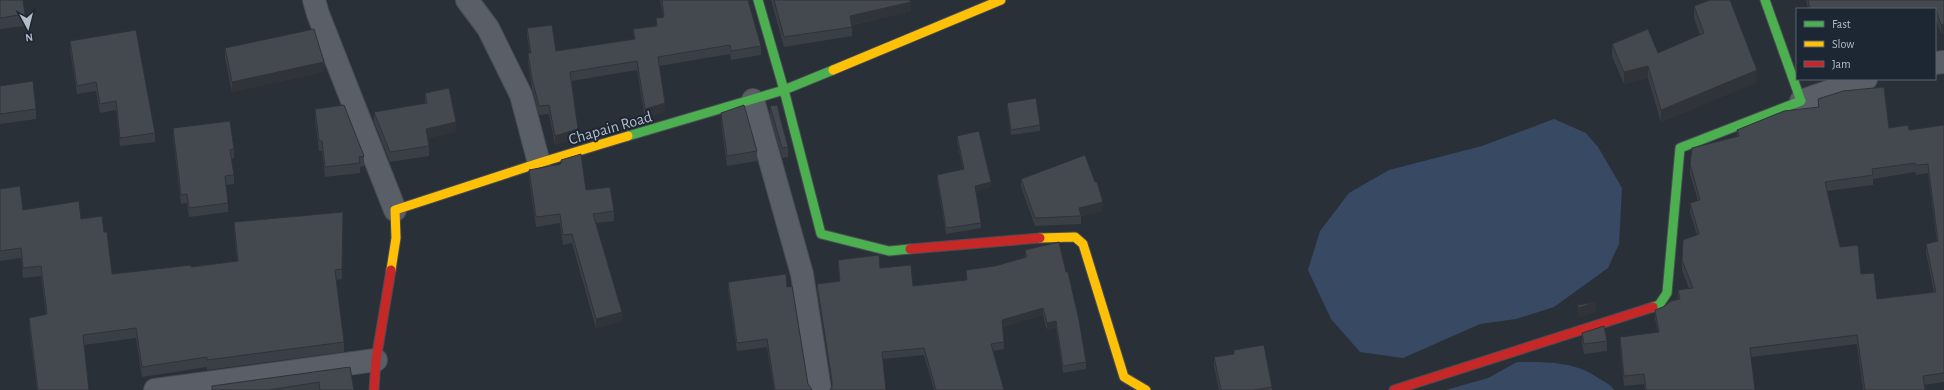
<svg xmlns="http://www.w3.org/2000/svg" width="1944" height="390" font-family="'Alegreya Sans',sans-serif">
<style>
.water{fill:#384963}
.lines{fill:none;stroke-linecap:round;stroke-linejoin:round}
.street-casing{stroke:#484c53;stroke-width:24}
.fast-casing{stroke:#484c53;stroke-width:11}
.slow-casing{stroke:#484c53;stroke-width:11}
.jam-casing{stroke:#484c53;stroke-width:11}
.street{stroke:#5a5e66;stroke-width:22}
.fast{stroke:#4caf50;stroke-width:9}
.slow{stroke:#ffc107;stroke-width:9}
.jam{stroke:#c62828;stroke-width:9}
.wall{fill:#3a3f45;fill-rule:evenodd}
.shaded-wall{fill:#303338}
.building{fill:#444950;stroke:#303338;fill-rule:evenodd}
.labels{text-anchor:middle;stroke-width:4;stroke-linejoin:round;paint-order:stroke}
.street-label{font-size:16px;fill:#b4bcc9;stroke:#1d2633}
</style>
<rect width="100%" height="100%" fill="#2a3038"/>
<path class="water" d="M 1554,119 L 1586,133 L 1598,147 L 1622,188 L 1619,244 L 1608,268 L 1554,307 L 1516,319 L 1480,324 L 1403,358 L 1360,352 L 1331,319 L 1308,270 L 1320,231 L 1349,193 L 1389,170 L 1482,146 Z
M 1517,362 C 1547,362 1575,361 1600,379 C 1605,382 1611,385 1614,390 L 1446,390 L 1488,378 Z"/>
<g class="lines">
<defs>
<path id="street" d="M 314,0 L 318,14 L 395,210
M 467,0 L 488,28 L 521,95 L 539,163
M 1935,63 L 1944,62
M 753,100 L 802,274 L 820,390
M 1801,101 L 1866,79
M 155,390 L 376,360"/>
<path id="fast" d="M 758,0 L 784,90 L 821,234 L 889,251 L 910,249
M 628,136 L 784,90 L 833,70
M 1653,307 L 1659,305 L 1667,293 L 1680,148 L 1801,101 L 1765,0"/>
<path id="slow" d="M 833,70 L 1001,0
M 1040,238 L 1075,237 L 1083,244 L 1124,377 L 1146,390
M 391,270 L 396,238 L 395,210 L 539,163 L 628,136"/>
<path id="jam" d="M 910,249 L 1040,238
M 374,390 L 376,360 L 391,270
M 1394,390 L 1653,307"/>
</defs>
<use href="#street" class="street-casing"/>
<use href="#fast" class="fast-casing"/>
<use href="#slow" class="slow-casing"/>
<use href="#jam" class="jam-casing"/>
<use href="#street" class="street"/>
<use href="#fast" class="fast"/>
<use href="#slow" class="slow"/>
<use href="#jam" class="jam"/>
</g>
<path class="wall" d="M 0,0 L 25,14 L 25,26 L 0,29 Z
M 660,0 L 748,0 L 761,46 L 761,55 L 731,60 L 730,54 L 659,66 L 665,112 L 645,118 L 637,70 L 572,81 L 578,138 L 555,145 L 549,114 L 539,115 L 532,88 L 528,62 L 528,53 L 530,53 L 527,37 L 527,28 L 556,51 L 634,39 L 633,29 L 656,26 L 656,18 L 663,17 Z
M 771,0 L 910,0 L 911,11 L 852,25 L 852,36 L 784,47 Z
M 1806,0 L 1944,0 L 1941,34 L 1936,19 L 1935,9 L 1808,9 Z
M 1694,6 L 1757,82 L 1661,122 L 1648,78 L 1624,84 L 1612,56 L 1612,44 L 1658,53 L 1700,35 L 1694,18 Z
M 70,41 L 155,133 L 155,142 L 120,146 L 116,110 L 100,113 L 96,91 L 77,94 L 70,50 Z
M 225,48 L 324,72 L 232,92 L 225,58 Z
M 0,83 L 0,86 L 36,109 L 36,119 L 0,124 Z
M 425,93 L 456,132 L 428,138 L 429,146 L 429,156 L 390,162 L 374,122 L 374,112 L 425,104 Z
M 1818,99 L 1889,128 L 1909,130 L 1944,125 L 1944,382 L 1924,385 L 1925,390 L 1863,390 L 1857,344 L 1751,357 L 1755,390 L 1645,390 L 1644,384 L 1624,386 L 1620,347 L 1620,337 L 1658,332 L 1655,319 L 1655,310 L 1663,307 L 1678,299 L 1678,290 L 1689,289 L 1682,270 L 1682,260 L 1697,235 L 1690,213 L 1690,203 L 1698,201 L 1690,174 L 1690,164 L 1737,136 L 1737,130 L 1818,107 ZM 1915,172 L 1916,175 L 1928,173 L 1937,242 L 1926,244 L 1926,253 L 1934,292 L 1877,299 L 1861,274 L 1840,247 L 1827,191 L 1873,185 L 1873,179 Z
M 1007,103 L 1040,125 L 1040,131 L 1011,135 L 1007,108 Z
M 770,106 L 788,147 L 788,157 L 782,158 L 770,116 Z
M 315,109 L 364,156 L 364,166 L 360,167 L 360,173 L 325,177 L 322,151 L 319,151 L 315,119 Z
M 721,113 L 757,151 L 757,161 L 727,166 L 721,123 Z
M 173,128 L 234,149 L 234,158 L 231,159 L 234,175 L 234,184 L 226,185 L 228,203 L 228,212 L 189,217 L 187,203 L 181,204 L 173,137 Z
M 957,136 L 991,187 L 975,191 L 981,223 L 981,228 L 946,234 L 937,181 L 937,175 L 963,169 L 957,142 Z
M 561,160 L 586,190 L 614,211 L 614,221 L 596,223 L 622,321 L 596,328 L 572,243 L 563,245 L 560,223 L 536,227 L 529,179 L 529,170 L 561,164 Z
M 1021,179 L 1095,182 L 1103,211 L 1081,216 L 1081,224 L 1035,226 L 1021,187 Z
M 0,189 L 23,210 L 81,219 L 104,232 L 112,274 L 191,267 L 237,261 L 234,231 L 234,222 L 343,212 L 342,279 L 336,280 L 344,342 L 344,352 L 207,370 L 207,367 L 142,377 L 136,338 L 84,345 L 89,390 L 37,390 L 29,327 L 29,318 L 46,315 L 41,276 L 23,278 L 21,258 L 0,261 Z
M 1025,250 L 1086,362 L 1086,369 L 1063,373 L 1056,328 L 1047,330 L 1043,315 L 1003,327 L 1004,349 L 993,351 L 1004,390 L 934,390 L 924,355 L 883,359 L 832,385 L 817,291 L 817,284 L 840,281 L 838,268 L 838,260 L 880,268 L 913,286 L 966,280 L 966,270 L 995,266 L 1025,257 Z
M 728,282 L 787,287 L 808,384 L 812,390 L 774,390 L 767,347 L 737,351 L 728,290 Z
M 1582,333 L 1607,341 L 1607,351 L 1584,354 L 1582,343 Z
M 1234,350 L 1272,387 L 1272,390 L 1219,390 L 1214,366 L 1214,357 L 1234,354 Z
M 350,367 L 354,390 L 212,390 L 212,386 Z"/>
<path class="shaded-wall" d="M 911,2 L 911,11 L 850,25 L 850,16 Z
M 1935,10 L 1936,10 L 1936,19 L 1935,19 Z
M 1944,24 L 1944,33 L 1941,34 L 1941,25 Z
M 324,62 L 324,72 L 232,92 L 232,82 Z
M 1648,66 L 1648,78 L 1624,84 L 1624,72 Z
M 1757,70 L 1757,82 L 1661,122 L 1661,110 Z
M 665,103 L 665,112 L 645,118 L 645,109 Z
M 456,122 L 456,132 L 426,139 L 426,129 Z
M 578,129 L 578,138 L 555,145 L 555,136 Z
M 991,182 L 991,187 L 975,191 L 975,186 Z
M 1103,202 L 1103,211 L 1081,216 L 1079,208 Z
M 1596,302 L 1596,312 L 1578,318 L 1578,308 Z
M 1043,308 L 1043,315 L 1002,327 L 1002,320 Z
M 622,312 L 622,321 L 596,328 L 596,319 Z
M 1056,321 L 1056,328 L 1047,330 L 1047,323 Z"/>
<path class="building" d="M 0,0 L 23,0 L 25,14 L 0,18 Z
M 662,0 L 748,0 L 761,46 L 731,51 L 730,45 L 658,57 L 665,103 L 645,109 L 637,61 L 570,72 L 578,129 L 555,136 L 549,105 L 539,106 L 532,79 L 528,53 L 531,53 L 527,28 L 552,25 L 556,51 L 635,39 L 633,29 L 657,26 L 656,18 L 664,17 Z
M 774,0 L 910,0 L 911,2 L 850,16 L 852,27 L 784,37 Z
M 1710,0 L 1730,0 L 1757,70 L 1661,110 L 1648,66 L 1624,72 L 1612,44 L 1648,29 L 1658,53 L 1704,33 L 1694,6 Z
M 1808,0 L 1944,0 L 1944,24 L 1941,25 L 1936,10 L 1935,10 L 1935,9 L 1810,9 Z
M 314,29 L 324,62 L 232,82 L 225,48 Z
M 136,30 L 155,133 L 120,138 L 116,101 L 100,104 L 96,82 L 77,86 L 70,41 Z
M 33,81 L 36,109 L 0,114 L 0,83 L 0,86 Z
M 1884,87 L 1889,128 L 1908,125 L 1909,130 L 1944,125 L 1944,373 L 1923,376 L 1925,390 L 1865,390 L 1857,335 L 1750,348 L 1755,390 L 1646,390 L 1644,374 L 1624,376 L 1620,337 L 1659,332 L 1655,310 L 1663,307 L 1671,301 L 1680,299 L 1678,290 L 1693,288 L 1682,260 L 1683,240 L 1699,234 L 1690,203 L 1700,200 L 1690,164 L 1692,148 L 1739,136 L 1737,130 L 1784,111 L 1819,107 L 1818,99 L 1843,91 ZM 1915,163 L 1916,165 L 1928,164 L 1938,241 L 1926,244 L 1936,292 L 1877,299 L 1874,273 L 1861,274 L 1858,245 L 1840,247 L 1825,182 L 1873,175 L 1872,169 Z
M 449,88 L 456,122 L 426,129 L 429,146 L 390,152 L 374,112 L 427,103 L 425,93 Z
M 1036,98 L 1040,125 L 1011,130 L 1007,103 Z
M 344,105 L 364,156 L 359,157 L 360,163 L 325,167 L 322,141 L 319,141 L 315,109 Z
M 744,105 L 757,151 L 727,156 L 721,113 Z
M 777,105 L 788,147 L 782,148 L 770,106 Z
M 230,121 L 234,149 L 230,150 L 234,175 L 225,176 L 228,203 L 189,208 L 187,194 L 181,195 L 173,128 Z
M 979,131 L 991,182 L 975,186 L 981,223 L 946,228 L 937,175 L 964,169 L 957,136 Z
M 581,154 L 586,190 L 610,187 L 614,211 L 593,214 L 622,312 L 596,319 L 572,234 L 563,235 L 560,214 L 536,217 L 529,170 L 561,164 L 561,160 Z
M 1085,155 L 1095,182 L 1097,182 L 1103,202 L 1079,208 L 1081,216 L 1035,218 L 1021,179 Z
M 20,186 L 23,210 L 79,201 L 81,219 L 102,216 L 104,232 L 107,232 L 112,274 L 191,265 L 191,267 L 238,261 L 234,222 L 343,212 L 342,269 L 335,270 L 344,342 L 207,360 L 207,357 L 142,367 L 136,328 L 83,335 L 89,390 L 38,390 L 29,318 L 47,314 L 41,266 L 23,268 L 21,248 L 0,251 L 0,189 Z
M 1059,242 L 1066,272 L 1068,272 L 1079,320 L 1086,362 L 1063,366 L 1056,321 L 1047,323 L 1043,308 L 1002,320 L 1004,342 L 991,344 L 1004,390 L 936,390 L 924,348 L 882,352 L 886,390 L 830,390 L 832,387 L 832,381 L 817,284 L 840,281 L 838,260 L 879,255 L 880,268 L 911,265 L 913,286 L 967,280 L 966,270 L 995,266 L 1027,257 L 1025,250 Z
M 786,274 L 787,287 L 792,286 L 808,384 L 812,390 L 775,390 L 767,339 L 737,343 L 728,282 Z
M 1596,302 L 1578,308 L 1578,305 Z
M 1604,326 L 1607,341 L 1584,344 L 1582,333 Z
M 1264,345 L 1272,387 L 1254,390 L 1221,390 L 1214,357 L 1234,354 L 1234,350 Z
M 350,367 L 354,390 L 320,390 L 319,382 L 269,390 L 212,390 L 212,386 Z"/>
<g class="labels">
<g class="street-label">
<text transform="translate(610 127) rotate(-16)" y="6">Chapain Road</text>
</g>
</g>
<rect x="1796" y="8" width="140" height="72" fill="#1d2633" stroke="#59626f"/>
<rect x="1804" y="21" width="20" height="6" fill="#4caf50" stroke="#59626f"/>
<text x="1832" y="28" font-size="12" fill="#b4bcc9">Fast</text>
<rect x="1804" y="41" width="20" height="6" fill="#ffc107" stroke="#59626f"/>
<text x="1832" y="48" font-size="12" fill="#b4bcc9">Slow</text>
<rect x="1804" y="61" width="20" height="6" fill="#c62828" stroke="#59626f"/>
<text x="1832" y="68" font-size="12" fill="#b4bcc9">Jam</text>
<g transform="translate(28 28) rotate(173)" stroke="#1d2633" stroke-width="3" paint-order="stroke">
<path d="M0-3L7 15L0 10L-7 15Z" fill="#b4bcc9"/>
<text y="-6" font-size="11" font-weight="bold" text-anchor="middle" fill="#b4bcc9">N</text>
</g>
</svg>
